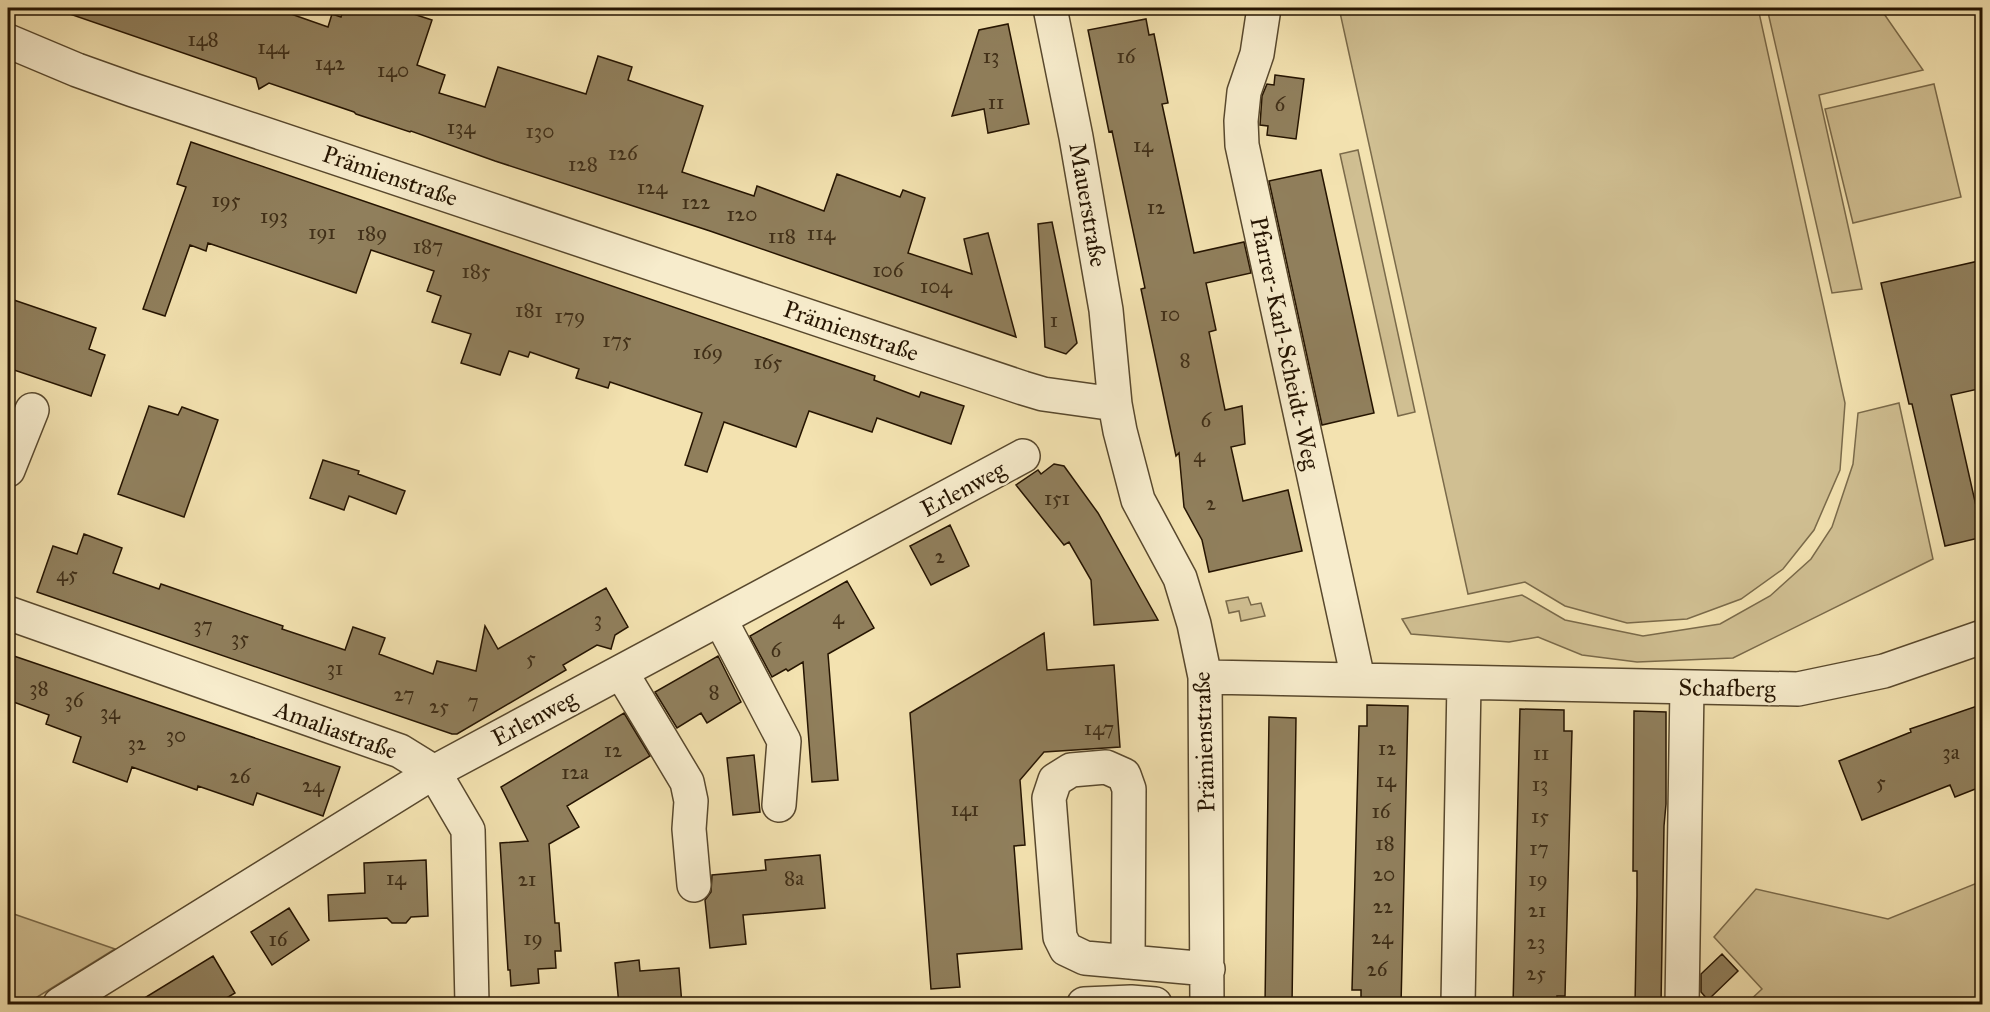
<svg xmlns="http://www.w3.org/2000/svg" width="1990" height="1012" font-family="'IM FELL Great Primer',serif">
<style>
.green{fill:#d0bf92;stroke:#7a6a4a;stroke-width:1.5}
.building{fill:#907f5c;stroke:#251401;stroke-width:1.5}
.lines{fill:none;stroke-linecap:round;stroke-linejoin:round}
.minor-casing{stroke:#58482d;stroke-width:36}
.minor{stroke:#f7eccc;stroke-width:33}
.labels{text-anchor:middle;stroke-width:5;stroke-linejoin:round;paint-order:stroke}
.number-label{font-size:21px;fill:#402f18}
.street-label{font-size:24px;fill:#251401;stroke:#f7eccc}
</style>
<rect width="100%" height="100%" fill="#f3e2b0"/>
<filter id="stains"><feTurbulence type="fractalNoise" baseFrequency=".00333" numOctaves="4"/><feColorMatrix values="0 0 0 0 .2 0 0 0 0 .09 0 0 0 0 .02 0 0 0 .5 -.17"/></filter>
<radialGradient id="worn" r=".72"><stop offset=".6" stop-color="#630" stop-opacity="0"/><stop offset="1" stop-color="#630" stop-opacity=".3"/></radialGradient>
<path class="green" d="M 1339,8 L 1758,8 L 1845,403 L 1840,470 L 1814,530 L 1783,569 L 1741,599 L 1687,619 L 1627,623 L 1565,606 L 1525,582 L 1468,594 Z
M 1767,8 L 1880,8 L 1923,70 L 1819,95 L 1862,289 L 1832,293 Z
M 1934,84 L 1961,197 L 1853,223 L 1825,109 Z
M 1358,150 L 1415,412 L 1398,416 L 1340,154 Z
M 1899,403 L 1933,559 L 1733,658 L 1637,662 L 1582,655 L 1538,637 L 1509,642 L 1411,634 L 1402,619 L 1522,595 L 1565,620 L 1643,636 L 1720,624 L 1770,596 L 1811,559 L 1832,527 L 1853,464 L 1858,413 Z
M 1248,597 L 1251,605 L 1261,603 L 1265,616 L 1241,621 L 1239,611 L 1229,613 L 1226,601 Z
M 1982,881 L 1982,1004 L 1746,1004 L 1762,989 L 1714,937 L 1756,889 L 1888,919 Z
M 8,912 L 115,949 L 26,1004 L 8,1004 Z"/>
<path class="building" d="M 61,8 L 274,8 L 328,27 L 332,14 L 341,17 L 344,8 L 395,8 L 432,20 L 417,65 L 445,75 L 439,93 L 485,107 L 498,67 L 586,94 L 598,56 L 632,67 L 628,80 L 703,106 L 682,172 L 754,196 L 757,186 L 824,211 L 837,174 L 900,197 L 903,190 L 925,198 L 908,253 L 972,274 L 964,239 L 988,233 L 1016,337 L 710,231 L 495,161 L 411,131 L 410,132 L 356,114 L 354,112 L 269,83 L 259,89 L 256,78 L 61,11 Z
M 1146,19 L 1149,35 L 1154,34 L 1168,103 L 1162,104 L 1194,253 L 1244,242 L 1251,273 L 1206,283 L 1216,330 L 1209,332 L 1225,410 L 1242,406 L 1245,444 L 1231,447 L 1243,501 L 1288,490 L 1302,551 L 1209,572 L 1202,540 L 1184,507 L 1179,453 L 1176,456 L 1141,289 L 1145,288 L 1112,131 L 1109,132 L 1088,30 Z
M 1008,24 L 1029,124 L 988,133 L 984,109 L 952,116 L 979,30 Z
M 1275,75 L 1304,79 L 1296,139 L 1267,135 L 1268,126 L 1260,125 L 1262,96 L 1267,84 L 1274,85 Z
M 191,142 L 875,376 L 874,380 L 919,397 L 921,392 L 964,406 L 951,444 L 877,418 L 872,432 L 809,411 L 796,447 L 724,422 L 707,472 L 685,465 L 702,413 L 610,382 L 608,388 L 576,378 L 579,369 L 530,352 L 528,357 L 509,351 L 500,375 L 461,363 L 471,334 L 432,322 L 441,296 L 427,291 L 434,271 L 371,250 L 356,293 L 208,243 L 206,251 L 190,245 L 165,316 L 143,309 L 186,187 L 177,184 Z
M 1321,170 L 1374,413 L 1322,425 L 1269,181 Z
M 1052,222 L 1077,343 L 1066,354 L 1045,347 L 1038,224 Z
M 1983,260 L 1983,388 L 1951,395 L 1983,537 L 1945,546 L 1912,404 L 1909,404 L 1881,283 Z
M 8,298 L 96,328 L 89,349 L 105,355 L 91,396 L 8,368 Z
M 149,406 L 178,415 L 182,407 L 218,420 L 184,517 L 118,494 Z
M 323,460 L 359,471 L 358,474 L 405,491 L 396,514 L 349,496 L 344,510 L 310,498 Z
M 1054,464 L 1064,466 L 1098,513 L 1158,620 L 1094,625 L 1091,580 L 1069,542 L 1064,545 L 1016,485 L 1038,470 L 1041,474 Z
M 950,525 L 969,566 L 931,585 L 910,546 Z
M 84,534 L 122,548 L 113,573 L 159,589 L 161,584 L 283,626 L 282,629 L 345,650 L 353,627 L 385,638 L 379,654 L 433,674 L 437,661 L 476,671 L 485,626 L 498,649 L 606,588 L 628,627 L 615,635 L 611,649 L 597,645 L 563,665 L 566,670 L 457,734 L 452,734 L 37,592 L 53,546 L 77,554 Z
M 847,581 L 874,628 L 828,654 L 838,780 L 812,782 L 803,662 L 788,671 L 786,669 L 772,677 L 750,636 Z
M 1044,633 L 1047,670 L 1114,665 L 1120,747 L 1044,752 L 1020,780 L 1025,845 L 1014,846 L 1022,949 L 957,954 L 960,987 L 931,989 L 910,713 Z
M 8,654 L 340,767 L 323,816 L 257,793 L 253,805 L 198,786 L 197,790 L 132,767 L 127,782 L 73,762 L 81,737 L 46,724 L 49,715 L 8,700 Z
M 718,656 L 741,702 L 707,723 L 701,713 L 677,728 L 655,692 Z
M 1983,704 L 1983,786 L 1955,797 L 1950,785 L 1862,820 L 1839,761 L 1911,732 L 1910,729 Z
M 1367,705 L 1408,706 L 1401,1005 L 1361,1005 L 1361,990 L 1352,990 L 1359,726 L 1367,726 Z
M 1520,709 L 1564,710 L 1564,731 L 1572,731 L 1565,996 L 1557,996 L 1557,1005 L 1513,1005 Z
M 1634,711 L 1666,712 L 1666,804 L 1664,826 L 1661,1005 L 1635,1005 L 1637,896 L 1637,871 L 1633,871 Z
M 624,713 L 650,756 L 567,806 L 579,827 L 549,844 L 555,923 L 559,923 L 561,951 L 555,951 L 556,968 L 538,969 L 539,983 L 511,986 L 510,970 L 508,970 L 500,843 L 528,841 L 501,787 Z
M 1269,717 L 1296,718 L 1292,1005 L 1265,1005 Z
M 754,755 L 760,812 L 733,815 L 727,758 Z
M 820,855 L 825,908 L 743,915 L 746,944 L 710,948 L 705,900 L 711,892 L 712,875 L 766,870 L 765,860 Z
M 426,860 L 428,916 L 411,917 L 406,923 L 392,923 L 387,918 L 329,921 L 328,895 L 365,893 L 364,863 Z
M 289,908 L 309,940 L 272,965 L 251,932 Z
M 1722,954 L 1738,971 L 1708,1000 L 1701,992 L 1701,974 Z
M 213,956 L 235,993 L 215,1005 L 133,1005 Z
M 639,960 L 640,971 L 679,968 L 682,1005 L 619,1005 L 615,963 Z"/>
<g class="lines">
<defs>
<path id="minor" d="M 1050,8 L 1076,137 L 1106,310 L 1115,404 L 1120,431 L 1138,500 L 1180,578 L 1194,624 L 1205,677 L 1207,1004
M 1264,8 L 1257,54 L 1244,92 L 1241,121 L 1242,145 L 1358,679
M 8,41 L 77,70 L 133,90 L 1023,388 L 1043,394 L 1115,404
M 8,470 L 32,410
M 8,613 L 400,751 L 434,772 L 468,830 L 472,1004
M 720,619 L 784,741 L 779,805
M 621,672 L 687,782 L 691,801 L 689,829 L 694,885
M 1205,677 L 1798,689 L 1884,671 L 1982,637
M 1128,962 L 1129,789 L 1124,775 L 1106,767 L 1071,770 L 1055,780 L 1049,798 L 1060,937 L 1066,949 L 1085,958 L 1208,969
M 60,1004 L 434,772 L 1023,456
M 1084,1004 L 1131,1002 L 1155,1004
M 1458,1004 L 1464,683
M 1682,1004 L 1687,687"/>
</defs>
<use href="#minor" class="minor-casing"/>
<use href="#minor" class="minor"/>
</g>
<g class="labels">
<g class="number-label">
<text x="203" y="46">148</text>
<text x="273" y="54">144</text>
<text x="991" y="63">13</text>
<text x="1126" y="63">16</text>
<text x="330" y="70">142</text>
<text x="393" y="77">140</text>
<text x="996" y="109">11</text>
<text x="1280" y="111">6</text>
<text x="461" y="134">134</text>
<text x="540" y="138">130</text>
<text x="1143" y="152">14</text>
<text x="623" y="160">126</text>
<text x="583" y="171">128</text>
<text x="652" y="194">124</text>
<text x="226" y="207">195</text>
<text x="696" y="209">122</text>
<text x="1156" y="214">12</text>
<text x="742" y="221">120</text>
<text x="274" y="223">193</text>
<text x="322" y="239">191</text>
<text x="372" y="240">189</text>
<text x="821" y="240">114</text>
<text x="782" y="243">118</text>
<text x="428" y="253">187</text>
<text x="888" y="277">106</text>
<text x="476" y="278">185</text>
<text x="936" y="293">104</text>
<text x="529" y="317">181</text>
<text x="1170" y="321">10</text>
<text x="570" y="323">179</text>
<text x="1054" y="327">1</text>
<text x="617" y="347">175</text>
<text x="708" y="359">169</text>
<text x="1185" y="367">8</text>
<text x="768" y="369">165</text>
<text x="1206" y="427">6</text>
<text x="1199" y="462">4</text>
<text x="1057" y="505">151</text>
<text x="1211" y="510">2</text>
<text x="940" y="563">2</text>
<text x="67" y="581">45</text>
<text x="838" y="624">4</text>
<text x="598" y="626">3</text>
<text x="203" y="632">37</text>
<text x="240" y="645">35</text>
<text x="776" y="657">6</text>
<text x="531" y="665">5</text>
<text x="335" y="675">31</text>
<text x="39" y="695">38</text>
<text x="714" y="699">8</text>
<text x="404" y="701">27</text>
<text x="74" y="707">36</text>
<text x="473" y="708">7</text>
<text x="439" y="713">25</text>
<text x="110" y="719">34</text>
<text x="1099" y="735">147</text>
<text x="176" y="742">30</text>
<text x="137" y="750">32</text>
<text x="1387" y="755">12</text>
<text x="613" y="757">12</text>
<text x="1951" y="759">3a</text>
<text x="1541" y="760">11</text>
<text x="575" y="779">12a</text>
<text x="240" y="783">26</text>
<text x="1386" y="787">14</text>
<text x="1881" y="789">5</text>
<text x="1540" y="791">13</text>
<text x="313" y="792">24</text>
<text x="965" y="816">141</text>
<text x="1381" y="818">16</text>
<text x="1540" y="823">15</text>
<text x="1385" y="850">18</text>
<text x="1539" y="855">17</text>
<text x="1384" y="881">20</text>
<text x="396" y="885">14</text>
<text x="794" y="885">8a</text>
<text x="527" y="886">21</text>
<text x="1538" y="886">19</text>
<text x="1383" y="913">22</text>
<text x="1537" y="917">21</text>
<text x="1382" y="944">24</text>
<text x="533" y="945">19</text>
<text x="278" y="946">16</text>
<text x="1536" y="949">23</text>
<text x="1377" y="976">26</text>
<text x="1536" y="980">25</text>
</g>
<g class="street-label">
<text transform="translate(390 176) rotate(19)" y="8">Prämienstraße</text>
<text transform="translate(1088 205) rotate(80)" y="8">Mauerstraße</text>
<text transform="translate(851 331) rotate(19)" y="8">Prämienstraße</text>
<text transform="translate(1285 343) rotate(78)" y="8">Pfarrer-Karl-Scheidt-Weg</text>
<text transform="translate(963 489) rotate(-28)" y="8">Erlenweg</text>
<text transform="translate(1727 688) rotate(1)" y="8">Schafberg</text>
<text transform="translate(534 718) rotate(-28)" y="8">Erlenweg</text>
<text transform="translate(336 730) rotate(20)" y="8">Amaliastraße</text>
<text transform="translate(1204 742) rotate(-92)" y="8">Prämienstraße</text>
</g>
</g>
<rect width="1990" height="1012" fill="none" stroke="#f3e2b0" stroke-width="30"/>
<rect x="9" y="9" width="1972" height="994" fill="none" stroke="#251401" stroke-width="3"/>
<rect x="15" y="15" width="1960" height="982" fill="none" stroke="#251401" stroke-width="1.5"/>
<rect width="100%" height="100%" filter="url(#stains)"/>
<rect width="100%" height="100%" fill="url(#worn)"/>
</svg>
